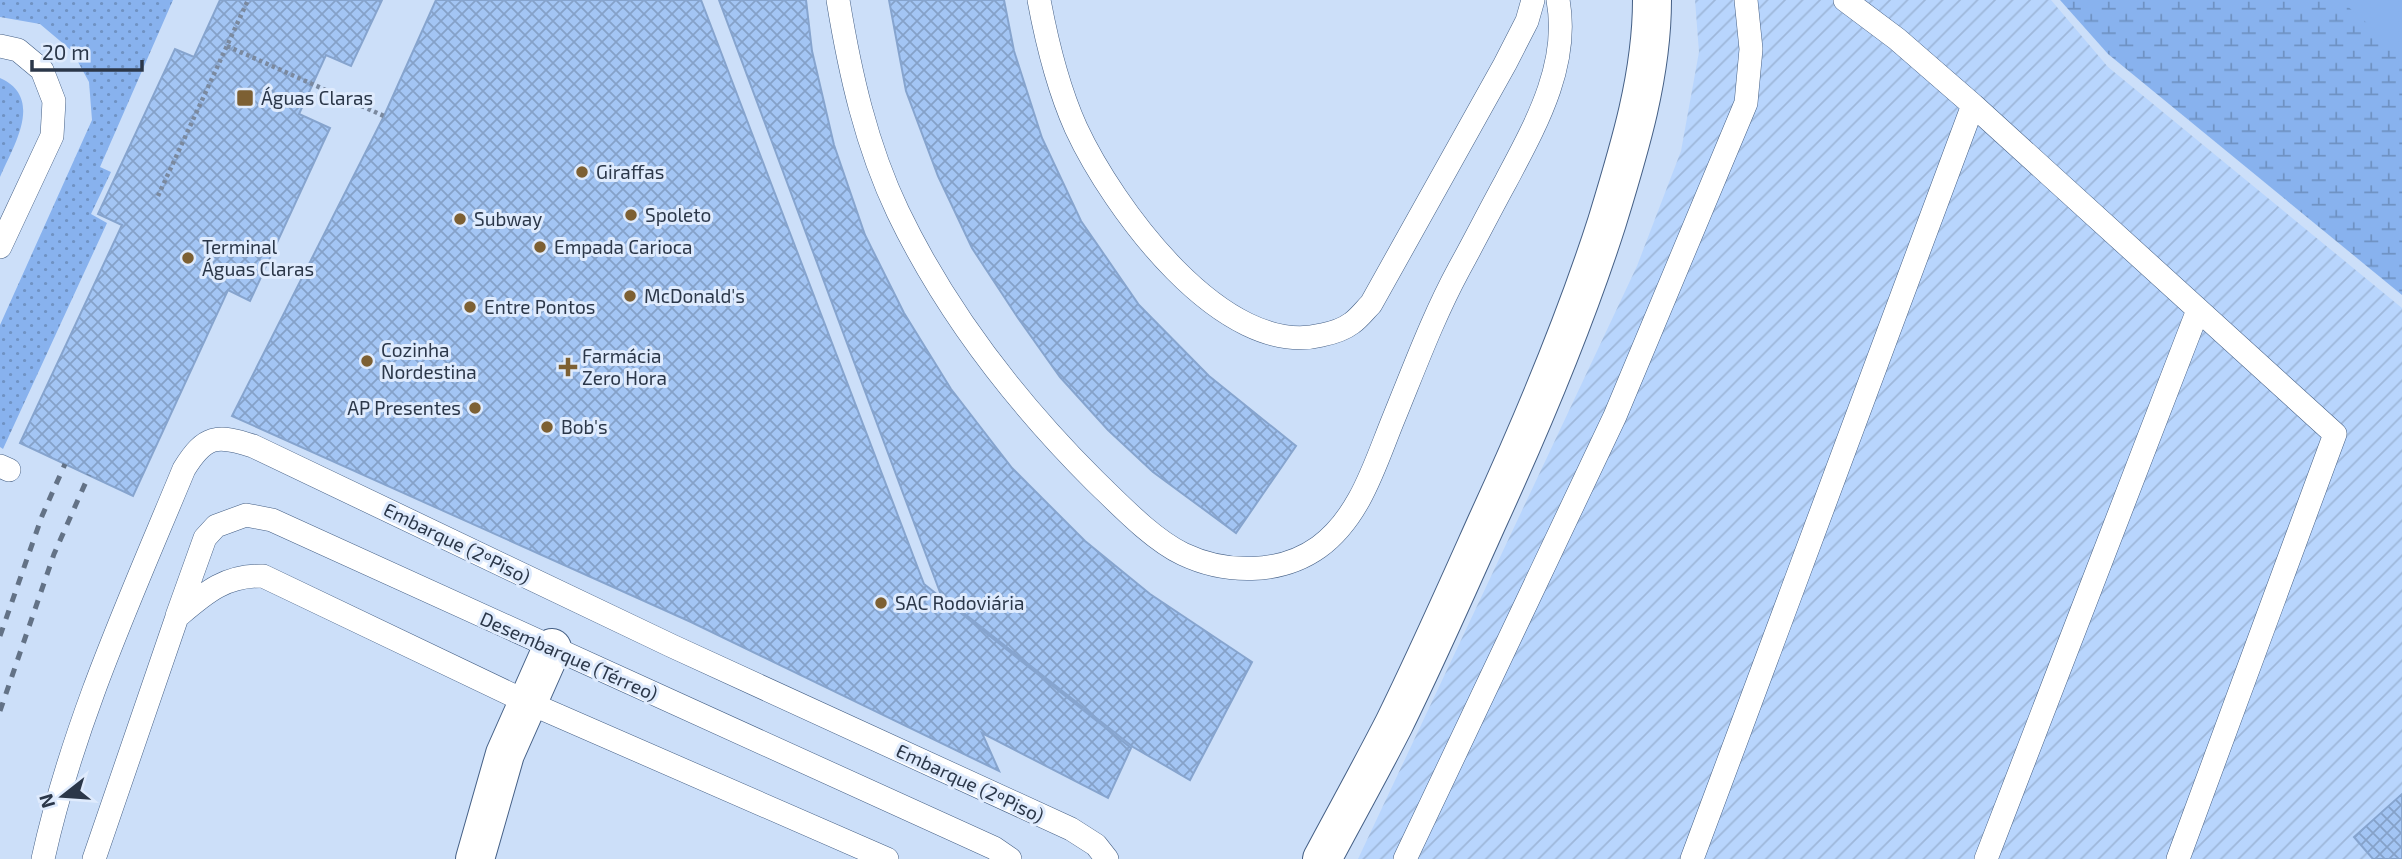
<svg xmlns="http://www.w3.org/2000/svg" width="2402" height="859" font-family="'Exo 2',sans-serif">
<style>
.industrial{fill:url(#industrial-furrows)}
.grass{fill:url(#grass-dots)}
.wetland{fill:url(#wetland-marsh)}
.park{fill:#88b2ee}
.building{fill:url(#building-cross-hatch);stroke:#86a4ce;stroke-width:2}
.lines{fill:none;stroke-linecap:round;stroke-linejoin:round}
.lane-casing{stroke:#445f85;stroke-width:24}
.street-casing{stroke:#445f85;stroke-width:40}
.secondary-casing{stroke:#445f85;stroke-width:40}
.path{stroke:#7a899f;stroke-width:4.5;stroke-dasharray:3.5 3.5;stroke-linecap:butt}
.lane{stroke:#fff;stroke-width:23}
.street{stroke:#fff;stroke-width:38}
.secondary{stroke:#fff;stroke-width:38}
.rail{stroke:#637286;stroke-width:5;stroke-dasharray:9 9;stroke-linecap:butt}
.poi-dot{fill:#7d6033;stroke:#dfebfd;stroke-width:2.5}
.labels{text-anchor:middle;stroke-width:6;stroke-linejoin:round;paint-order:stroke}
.poi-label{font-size:19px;fill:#2b3749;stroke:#dfebfd;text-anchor:start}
.street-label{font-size:19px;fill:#2b3749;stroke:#dfebfd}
</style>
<defs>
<pattern id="industrial-furrows" width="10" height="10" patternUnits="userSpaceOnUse" patternTransform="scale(1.75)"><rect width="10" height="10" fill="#b8d5fd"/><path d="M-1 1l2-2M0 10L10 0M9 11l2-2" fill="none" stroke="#9eb7da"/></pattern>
<pattern id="grass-dots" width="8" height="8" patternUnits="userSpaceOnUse" patternTransform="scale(1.75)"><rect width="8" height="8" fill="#88b2ee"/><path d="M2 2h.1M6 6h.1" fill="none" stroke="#6f92c3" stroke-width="1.8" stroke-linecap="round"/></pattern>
<pattern id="wetland-marsh" width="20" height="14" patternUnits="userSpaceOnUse" patternTransform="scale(1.75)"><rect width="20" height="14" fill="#88b2ee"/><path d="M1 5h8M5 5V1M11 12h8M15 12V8" fill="none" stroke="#6f92c3"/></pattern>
<pattern id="building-cross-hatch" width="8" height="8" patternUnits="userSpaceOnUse" patternTransform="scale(1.75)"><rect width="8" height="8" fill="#a3c5f4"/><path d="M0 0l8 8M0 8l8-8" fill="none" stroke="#85a1c8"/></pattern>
</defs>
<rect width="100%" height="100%" fill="#ccdff9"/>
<path class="industrial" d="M 1695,0 L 2051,0 L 2108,67 L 2402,308 L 2402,859 L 1358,859 L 1637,266 L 1681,151 L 1699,52 Z"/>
<path class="grass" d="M 0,0 L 173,0 L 100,167 L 111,172 L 91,214 L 107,223 L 3,449 L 0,447 L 0,325 L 92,120 L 89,82 L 72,51 L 40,24 L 0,17 Z
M 0,78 C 45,98 13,146 0,177 Z"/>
<path class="wetland" d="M 2060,0 L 2402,0 L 2402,295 L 2108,54 Z"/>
<path class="park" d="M 2340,0 L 2402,0 L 2402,53 Z"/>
<path class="building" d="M 220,0 L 382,0 L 351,66 L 326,55 L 299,114 L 330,128 L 250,301 L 228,290 L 133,496 L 20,443 L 122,225 L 98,214 L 175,49 L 194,57 Z
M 436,0 L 701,0 L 924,584 L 1131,748 L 1108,798 L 982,733 L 999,771 L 691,622 L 232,416 L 384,116 Z
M 719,0 L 806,0 L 812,51 L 834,145 L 865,235 L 904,313 L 951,389 L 1012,468 L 1085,541 L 1150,594 L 1252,662 L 1190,780 L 1133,747 L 941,595 Z
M 889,0 L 1004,0 L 1014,51 L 1042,138 L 1081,221 L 1139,305 L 1209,376 L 1296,446 L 1236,533 L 1153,472 L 1108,430 L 1060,377 L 1018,318 L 972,248 L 938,176 L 906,91 Z
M 2402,794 L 2402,859 L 2373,859 L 2354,837 Z"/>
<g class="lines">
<defs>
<path id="lane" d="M 838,0 C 850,73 866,145 898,212 C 947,314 1016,402 1095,481 C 1120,505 1152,539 1183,554 C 1225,574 1280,575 1319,547 C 1360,517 1375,464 1393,420 C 1414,369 1433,317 1459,269 C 1475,240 1490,210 1506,181 C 1535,126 1570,65 1558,0
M 1039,0 C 1047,43 1058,88 1076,128 C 1112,206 1223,360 1322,335 C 1332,333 1344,329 1352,323 C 1359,318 1365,310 1371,304 L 1505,64 L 1527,21 L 1533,0
M 1845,0 L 1897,39 L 1973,105 L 2335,434 L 2178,859
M 0,46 L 18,50 L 42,70 L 54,101 L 52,136 L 0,247
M 0,466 L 9,470
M 177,616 L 205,538 L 216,526 L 246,515 L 272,520 L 994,848 L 1010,859
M 43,859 C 73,723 131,597 184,469 C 205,435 217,434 253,446 L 672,646 L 1071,829 L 1096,845 L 1107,859
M 94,859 L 177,617 C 204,594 224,575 263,576 L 527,702 L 887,859
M 1405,859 L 1615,416 L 1746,103 L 1751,49 L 1746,0
M 1692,859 L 1973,105
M 1986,859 L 2198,310"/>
<path id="street" d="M 475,859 L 505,754 L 552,648"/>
<path id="secondary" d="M 1322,859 C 1346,814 1371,769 1394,724 C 1427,657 1457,589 1487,522 C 1532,424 1574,325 1607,222 C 1629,150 1652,76 1652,0"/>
</defs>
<use href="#lane" class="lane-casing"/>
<use href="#street" class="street-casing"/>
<use href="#secondary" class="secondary-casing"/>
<path class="path" d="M 227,46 L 384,116
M 158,196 L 248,0"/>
<use href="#lane" class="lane"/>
<use href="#street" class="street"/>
<use href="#secondary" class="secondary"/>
<path class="rail" d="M 0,636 L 42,516 L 65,464
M 0,711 L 54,554 L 89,475"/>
</g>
<g class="poi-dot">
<rect x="236" y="89" width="18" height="18" rx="3.5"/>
<circle cx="582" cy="172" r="7"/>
<circle cx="631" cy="215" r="7"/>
<circle cx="460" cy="219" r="7"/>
<circle cx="540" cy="247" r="7"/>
<circle cx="188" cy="258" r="7"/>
<circle cx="630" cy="296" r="7"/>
<circle cx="470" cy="307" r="7"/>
<circle cx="367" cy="361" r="7"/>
<path d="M564.5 356.5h7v7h7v7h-7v7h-7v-7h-7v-7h7z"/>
<circle cx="475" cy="408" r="7"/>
<circle cx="547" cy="427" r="7"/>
<circle cx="881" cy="603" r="7"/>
</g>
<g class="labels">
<g class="poi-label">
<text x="261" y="105">Águas Claras</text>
<text x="596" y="179">Giraffas</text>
<text x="645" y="222">Spoleto</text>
<text x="474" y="226">Subway</text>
<text x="202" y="254">Terminal<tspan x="202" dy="22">Águas Claras</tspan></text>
<text x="554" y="254">Empada Carioca</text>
<text x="644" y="303">McDonald's</text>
<text x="484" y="314">Entre Pontos</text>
<text x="381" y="357">Cozinha<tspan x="381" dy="22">Nordestina</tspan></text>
<text x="582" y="363">Farmácia<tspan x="582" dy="22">Zero Hora</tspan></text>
<text x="461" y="415" text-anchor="end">AP Presentes</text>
<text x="561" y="434">Bob's</text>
<text x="895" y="610">SAC Rodoviária</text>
</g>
<g class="street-label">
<text transform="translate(457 543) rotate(26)" y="7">Embarque (2ºPiso)</text>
<text transform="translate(569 656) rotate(24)" y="7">Desembarque (Térreo)</text>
<text transform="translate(970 783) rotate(25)" y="7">Embarque (2ºPiso)</text>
</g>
</g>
<g transform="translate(63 796) rotate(253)" stroke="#dfebfd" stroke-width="5" paint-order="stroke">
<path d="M0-5L12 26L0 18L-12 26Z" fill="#2b3749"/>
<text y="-10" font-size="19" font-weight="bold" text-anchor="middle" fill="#2b3749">N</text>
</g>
<path d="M32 60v10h110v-10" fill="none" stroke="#2b3749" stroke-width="3.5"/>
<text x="42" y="60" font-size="21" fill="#2b3749" stroke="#dfebfd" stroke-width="5" paint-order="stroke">20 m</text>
</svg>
